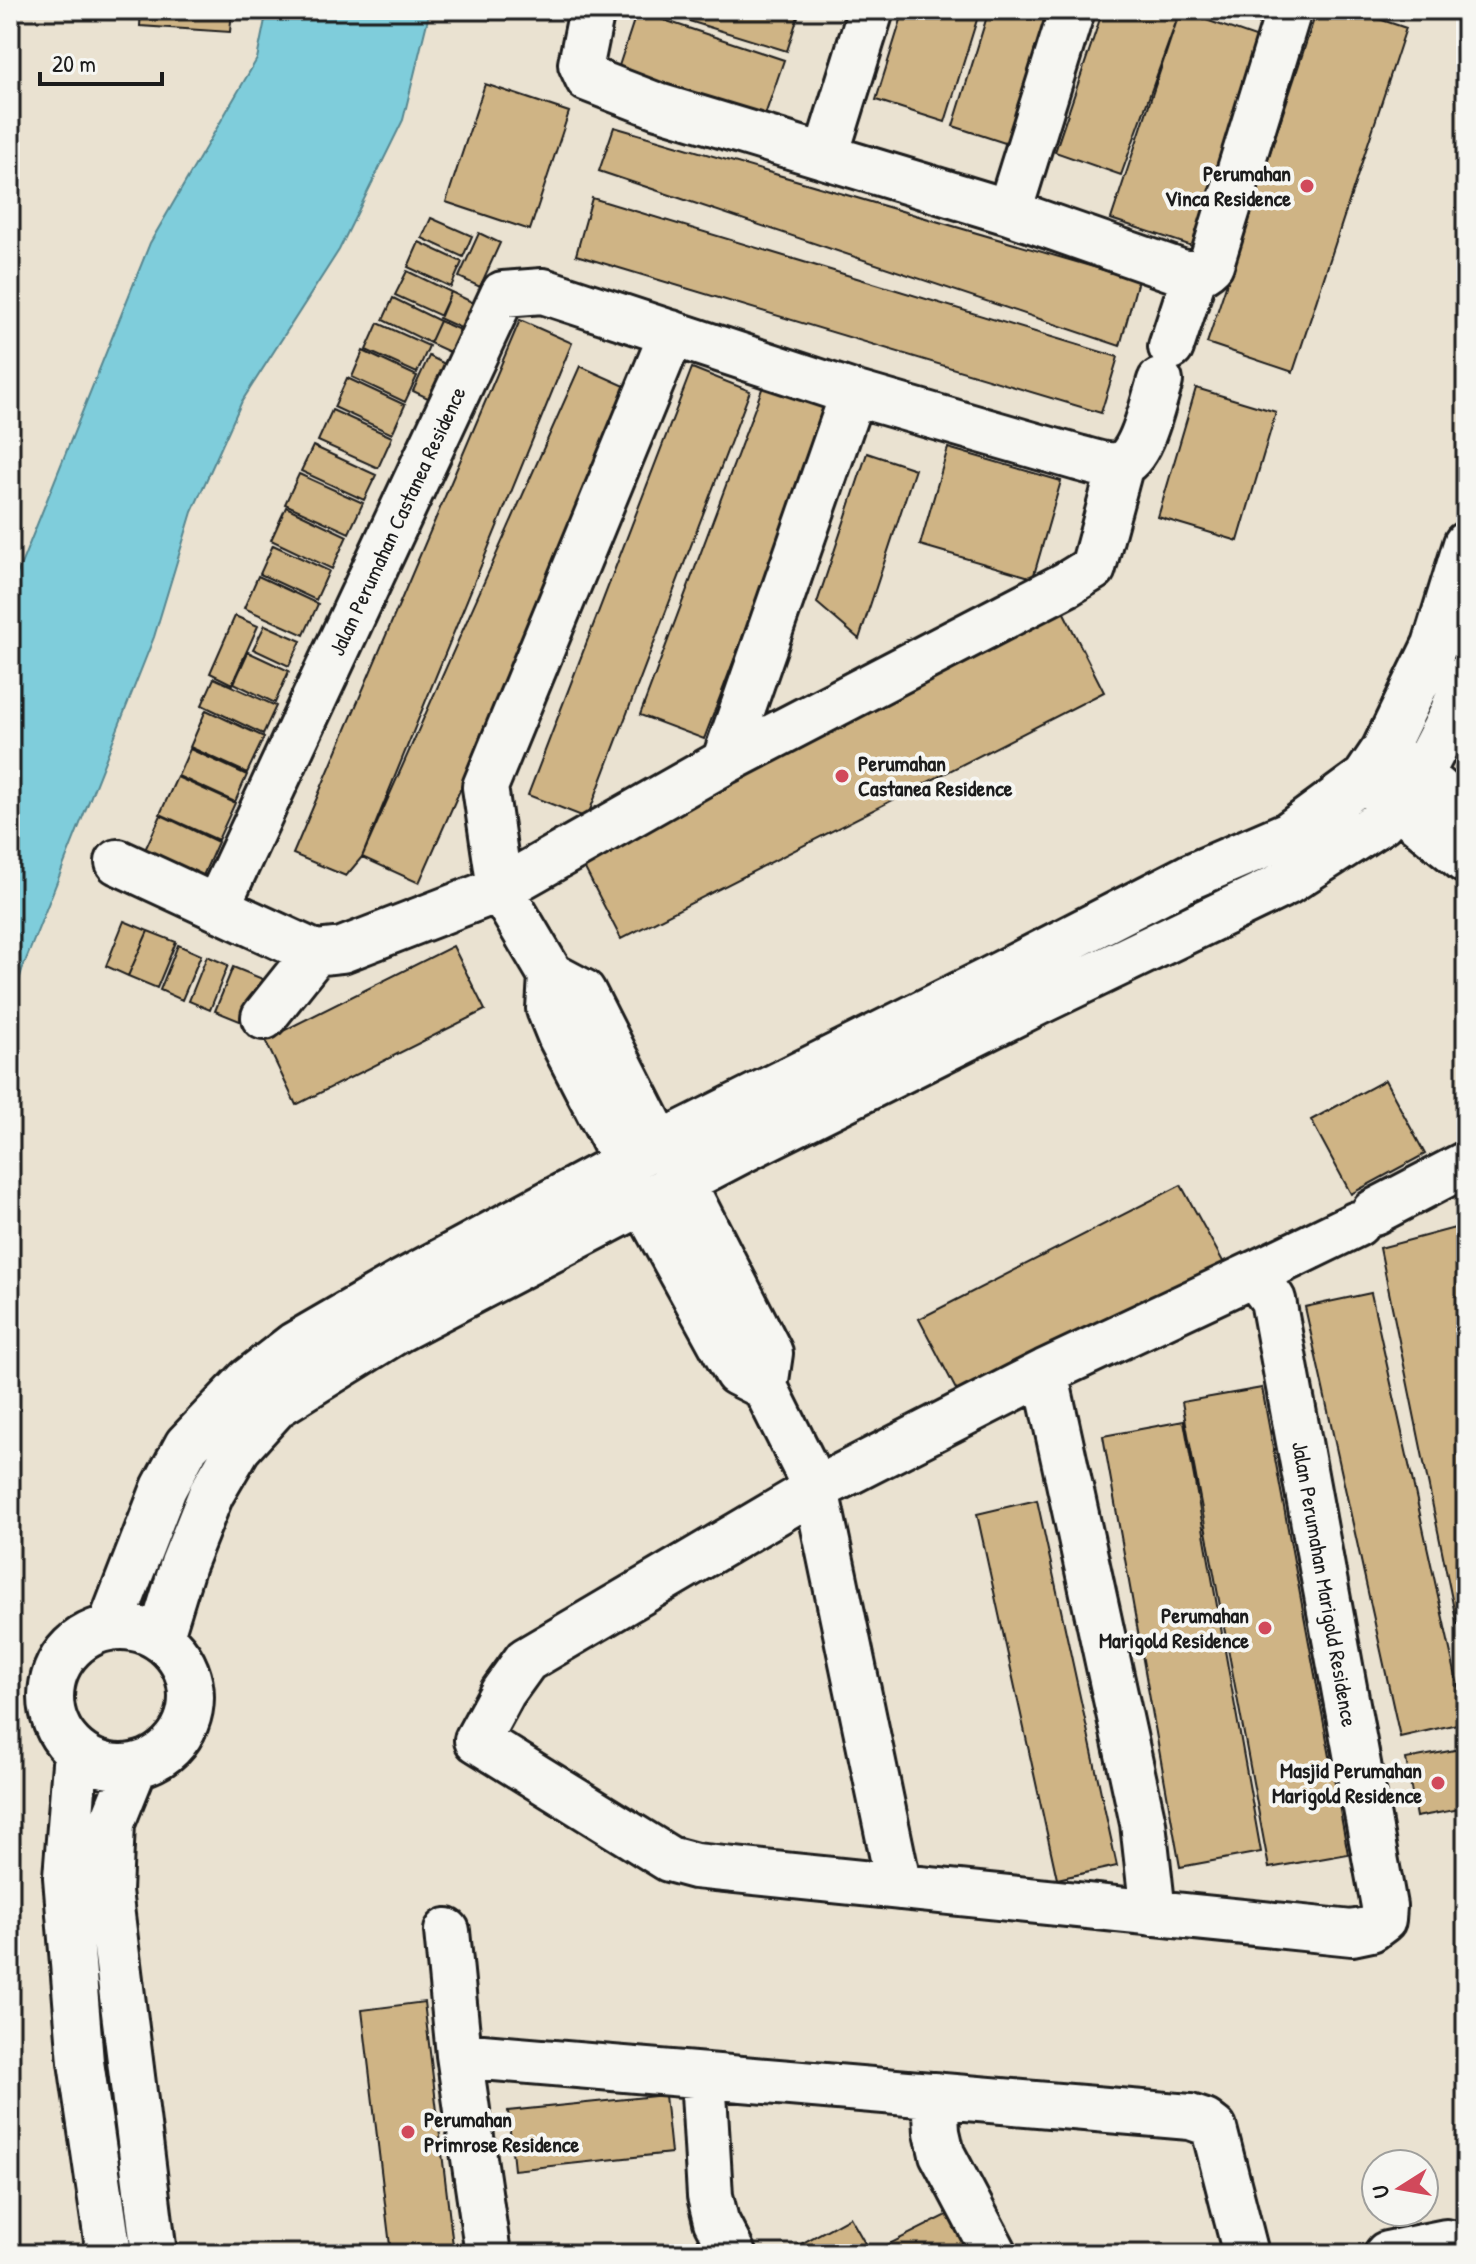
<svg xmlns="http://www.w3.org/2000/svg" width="1476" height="2264" font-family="'Patrick Hand',sans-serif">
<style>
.water{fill:#7fcddb;stroke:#57868f;stroke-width:2}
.building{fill:#cfb485;stroke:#1c1c1c;stroke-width:2}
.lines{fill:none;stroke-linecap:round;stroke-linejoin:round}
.minor-casing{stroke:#1c1c1c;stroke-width:50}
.minor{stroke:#f6f6f2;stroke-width:44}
.poi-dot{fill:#d1495b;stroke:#f6f6f2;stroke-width:3}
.labels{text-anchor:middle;stroke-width:8;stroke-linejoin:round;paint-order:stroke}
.poi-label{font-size:22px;font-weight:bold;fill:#1c1c1c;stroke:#f6f6f2;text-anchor:end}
.street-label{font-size:22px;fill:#1c1c1c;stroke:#f6f6f2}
</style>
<rect width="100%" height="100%" fill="#eae2d1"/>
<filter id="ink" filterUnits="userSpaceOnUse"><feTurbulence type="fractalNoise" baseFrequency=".0125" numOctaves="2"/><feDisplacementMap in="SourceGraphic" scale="16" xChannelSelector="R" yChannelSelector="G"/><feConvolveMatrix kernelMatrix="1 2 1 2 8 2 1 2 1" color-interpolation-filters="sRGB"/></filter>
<g filter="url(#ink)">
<path class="water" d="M 267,10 L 430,10 L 403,120 L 339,250 L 242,401 L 192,512 L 154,637 L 22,970 L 10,1013 L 10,592 L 150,243 L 257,59 Z"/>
<path class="building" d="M 45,10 L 135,10 L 134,16 Z
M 141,10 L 232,10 L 230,32 L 140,26 Z
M 675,10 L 800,10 L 787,51 L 673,16 Z
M 904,10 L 980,10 L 945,122 L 876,100 Z
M 989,10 L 1053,10 L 1011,145 L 953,126 Z
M 1103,10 L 1180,11 L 1121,175 L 1055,152 Z
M 1317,10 L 1352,10 L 1406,28 L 1293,372 L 1207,343 Z
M 637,11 L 784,60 L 763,121 L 617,72 Z
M 1180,11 L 1270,42 L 1201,249 L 1111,219 Z
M 485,84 L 569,112 L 530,230 L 446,202 Z
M 614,127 L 1138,280 L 1120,346 L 599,171 Z
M 592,198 L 1118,357 L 1101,413 L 576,255 Z
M 431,218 L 472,236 L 463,257 L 422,238 Z
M 479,233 L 500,243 L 480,287 L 459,277 Z
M 419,242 L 462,262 L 451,287 L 408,267 Z
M 407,271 L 451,292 L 441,316 L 395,295 Z
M 451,292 L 474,303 L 463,329 L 439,318 Z
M 393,298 L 440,321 L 430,343 L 383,320 Z
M 520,320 L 572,343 L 362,857 L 346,876 L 293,854 Z
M 440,321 L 464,332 L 454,354 L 430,343 Z
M 378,323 L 429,346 L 417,373 L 366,350 Z
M 363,351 L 417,376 L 405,402 L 352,377 Z
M 429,356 L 447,365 L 432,400 L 413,391 Z
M 580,366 L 636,391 L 419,883 L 362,857 Z
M 692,368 L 750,391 L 587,818 L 528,795 Z
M 347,378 L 405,405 L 392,434 L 334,407 Z
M 765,381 L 830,406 L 704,739 L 640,715 Z
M 1196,388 L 1276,412 L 1238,541 L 1158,517 Z
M 332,410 L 392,437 L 378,468 L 318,441 Z
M 313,446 L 376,475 L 364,500 L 301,471 Z
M 948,448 L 1061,481 L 1033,578 L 920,545 Z
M 867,453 L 915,469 L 859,639 L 817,603 Z
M 299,474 L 363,503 L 349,533 L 285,504 Z
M 286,507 L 347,536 L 332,569 L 271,540 Z
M 273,545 L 329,571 L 316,600 L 260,574 Z
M 258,576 L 318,604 L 304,635 L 244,608 Z
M 1063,611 L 1104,692 L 621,939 L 580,859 Z
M 235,616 L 258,626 L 232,684 L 210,673 Z
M 265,625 L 301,641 L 289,666 L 253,649 Z
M 248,652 L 289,671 L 275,703 L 234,683 Z
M 214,678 L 276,706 L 263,734 L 202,705 Z
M 206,710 L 264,737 L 247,773 L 190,747 Z
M 190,749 L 247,775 L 235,802 L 178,776 Z
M 177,777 L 235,803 L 218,840 L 160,814 Z
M 161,815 L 218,842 L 202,878 L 144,852 Z
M 124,921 L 148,931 L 128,976 L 106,966 Z
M 148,931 L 176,942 L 157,988 L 128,976 Z
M 178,945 L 201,955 L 182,1000 L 160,990 Z
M 453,946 L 485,1010 L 296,1105 L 265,1040 Z
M 207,956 L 228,965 L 210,1010 L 189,1001 Z
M 233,967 L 265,980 L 247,1024 L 215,1011 Z
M 1385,1080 L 1425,1154 L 1351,1194 L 1311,1120 Z
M 1181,1185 L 1226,1267 L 962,1401 L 919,1319 Z
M 1466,1225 L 1466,1622 L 1457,1624 L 1380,1248 Z
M 1371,1293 L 1466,1722 L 1400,1737 L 1305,1307 Z
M 1262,1388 L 1348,1854 L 1269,1868 L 1182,1402 Z
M 1184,1421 L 1261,1852 L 1180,1867 L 1103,1436 Z
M 1037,1500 L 1117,1866 L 1057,1879 L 977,1514 Z
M 1466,1748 L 1466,1808 L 1416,1817 L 1406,1759 Z
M 424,2002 L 454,2254 L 391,2254 L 362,2010 Z
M 665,2095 L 671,2153 L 514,2170 L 508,2111 Z
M 955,2211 L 976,2254 L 871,2254 L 871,2253 Z
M 850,2217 L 871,2254 L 790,2254 L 788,2251 Z"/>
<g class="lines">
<defs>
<path id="minor" d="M 592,10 L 581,64 L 588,79 L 658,106 L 1009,212 L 1181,272 C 1195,274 1201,274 1211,264 L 1289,10
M 826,155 L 871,10
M 1009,212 L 1072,10
M 1171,347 L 1195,274
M 1399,760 L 1421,775 L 1466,814
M 724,762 L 1067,584 L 1093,568 L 1121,464
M 1375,787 L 1466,861
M 118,862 L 315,953 L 342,950 L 500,889 L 724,762 L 853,393
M 217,907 L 503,294 L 543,291 L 853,393 L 1078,458 C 1090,461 1109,468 1121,464 C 1142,457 1153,402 1160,381
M 551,975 L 500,889 L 485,787 L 672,333
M 264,1017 L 315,953
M 625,1162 L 560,1036 L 549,1009 L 551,975 L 583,992 L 660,1144
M 644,1204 L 737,1373 L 765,1387 L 770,1353 L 683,1183
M 1374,1212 L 1466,1164
M 1254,1274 L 1273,1300 L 1384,1906 L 1383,1920 L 1371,1929 L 1352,1933 L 695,1866 L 669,1859 L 477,1740 L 503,1692 L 526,1660 L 816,1489 L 1045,1372 Z
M 1254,1274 L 1357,1224
M 1045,1372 L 1143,1823 L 1153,1913
M 765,1387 L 816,1489 L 899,1887
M 110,1627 L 164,1488 L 187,1445 L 249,1380 L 294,1345 L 401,1283 L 644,1152 L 989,980 L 1189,877 L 1289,834 L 1365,778 L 1384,750 L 1435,645 L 1466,544
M51 1697a70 70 0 1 1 140 0a70 70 0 1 1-140 0Z
M 160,1639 L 183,1564 L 211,1494 L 238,1448 L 277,1405 L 398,1330 L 743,1150 L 1037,1003 L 1286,883 L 1381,822 L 1417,782 L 1451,716 L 1466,677
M 76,1751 L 66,1877 L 81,2062 L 109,2254
M 135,1766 L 112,1823 L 109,1891 L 154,2254
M 447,1931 L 459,2055 L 488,2254
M 459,2055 L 1190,2117 L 1205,2122 L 1214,2129 L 1246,2254
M 703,2076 L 710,2196 L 716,2221 L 733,2254
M 935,2095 L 937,2132 L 942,2154 L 995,2254
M 1387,2254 L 1446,2242 L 1457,2244 L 1466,2253"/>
</defs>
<use href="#minor" class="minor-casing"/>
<use href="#minor" class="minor"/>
</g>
</g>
<g class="poi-dot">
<circle cx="1307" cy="186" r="8"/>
<circle cx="842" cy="776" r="8"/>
<circle cx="1265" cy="1628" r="8"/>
<circle cx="1438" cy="1783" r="8"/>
<circle cx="408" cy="2132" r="8"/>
</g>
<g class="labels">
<g class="poi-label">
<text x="1291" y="181">Perumahan<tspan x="1291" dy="25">Vinca Residence</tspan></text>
<text x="858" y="771" text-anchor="start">Perumahan<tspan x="858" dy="25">Castanea Residence</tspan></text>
<text x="1249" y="1623">Perumahan<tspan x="1249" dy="25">Marigold Residence</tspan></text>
<text x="1422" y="1778">Masjid Perumahan<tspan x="1422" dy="25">Marigold Residence</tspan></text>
<text x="424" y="2127" text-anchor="start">Perumahan<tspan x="424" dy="25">Primrose Residence</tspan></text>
</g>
<g class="street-label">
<text transform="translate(397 521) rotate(-65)" y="8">Jalan Perumahan Castanea Residence</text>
<text transform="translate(1325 1584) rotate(80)" y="8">Jalan Perumahan Marigold Residence</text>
</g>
</g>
<rect width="1476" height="2264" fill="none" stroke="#f6f6f2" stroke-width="40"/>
<rect x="20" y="20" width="1436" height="2224" fill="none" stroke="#1c1c1c" stroke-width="3" filter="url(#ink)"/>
<g transform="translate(1400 2188) rotate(259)"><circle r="38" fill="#f6f6f2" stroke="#9f9f9c" stroke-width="2"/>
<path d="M0-6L14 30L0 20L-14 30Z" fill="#d1495b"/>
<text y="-12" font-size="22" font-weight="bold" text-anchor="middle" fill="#1c1c1c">U</text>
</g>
<path d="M40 72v12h122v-12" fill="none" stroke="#1c1c1c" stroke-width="4"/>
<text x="52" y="72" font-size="24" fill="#1c1c1c" stroke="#f6f6f2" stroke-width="6" paint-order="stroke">20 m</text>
</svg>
